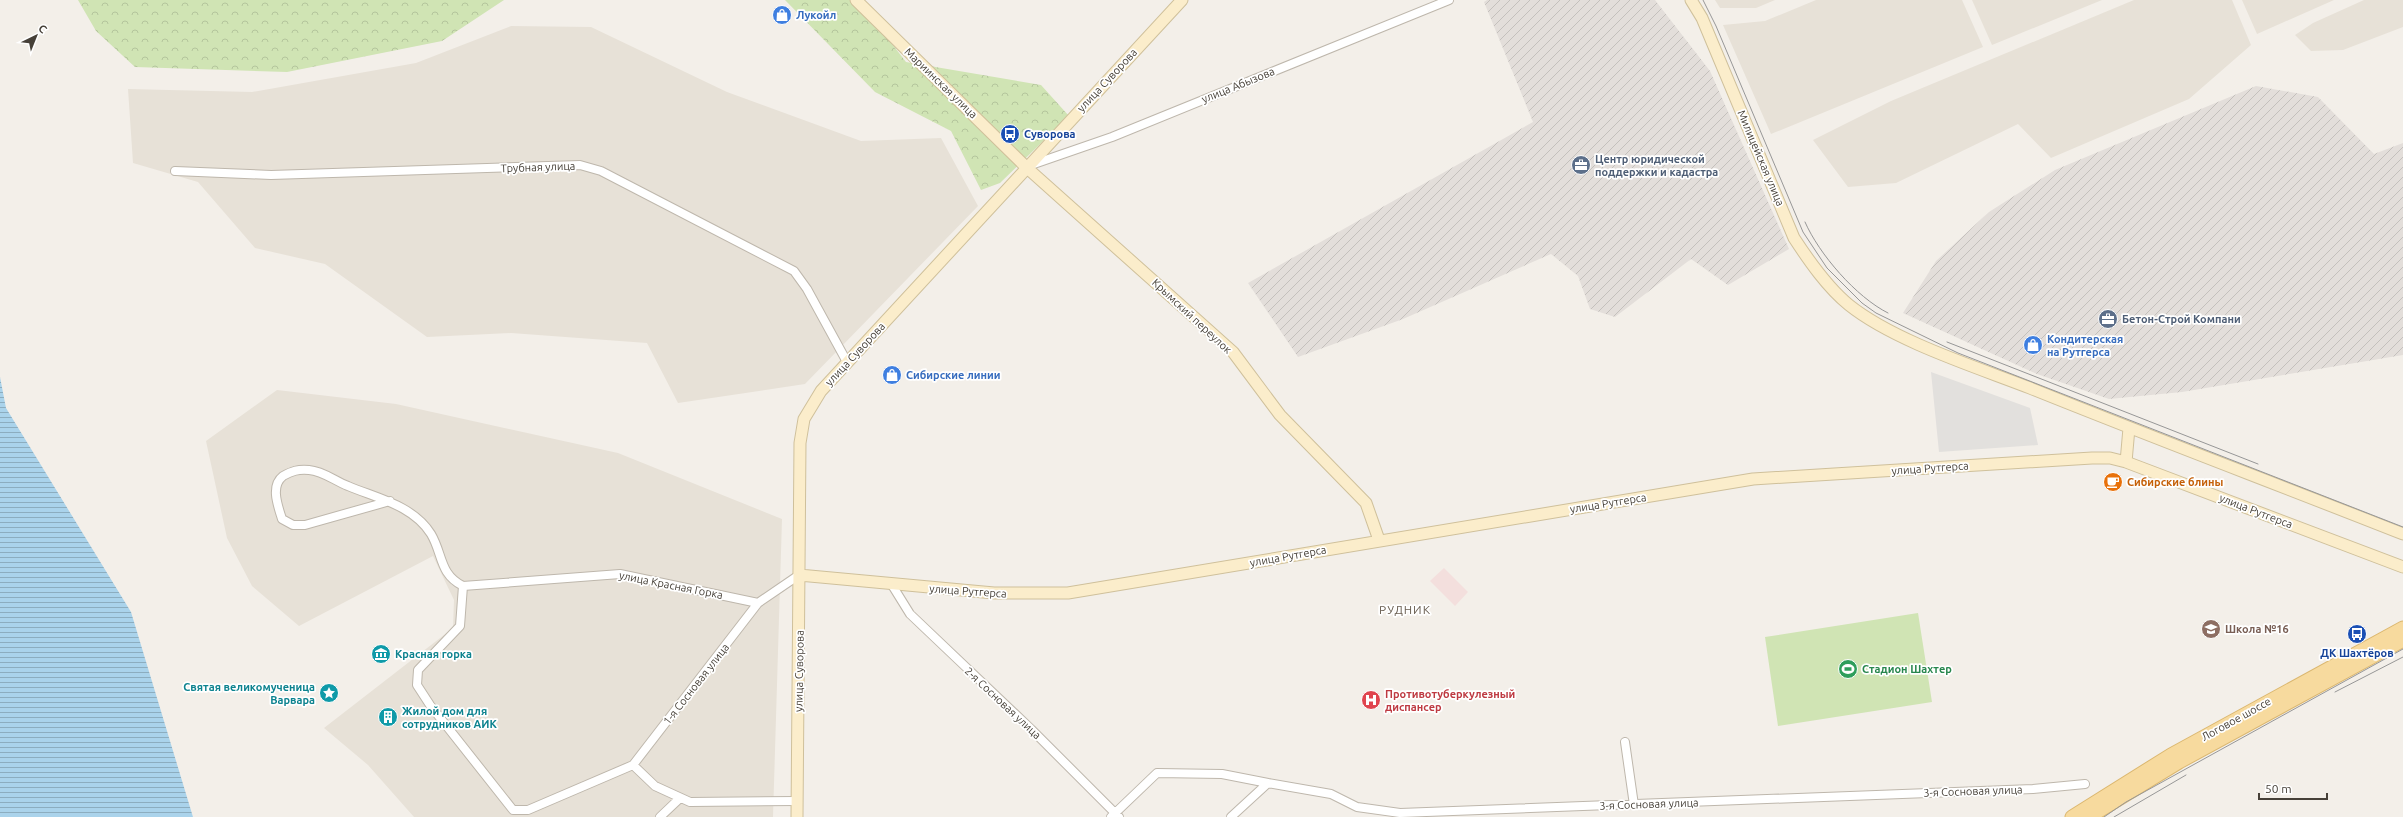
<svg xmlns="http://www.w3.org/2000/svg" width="2403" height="817" font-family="Ubuntu,sans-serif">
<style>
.residential{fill:#e7e1d7}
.industrial{fill:url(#industrial-furrows)}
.medical{fill:#f3dfdd}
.forest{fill:url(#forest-crowns)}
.garden{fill:#d0e4b4}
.parking{fill:#e2e0dd}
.water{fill:url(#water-rules)}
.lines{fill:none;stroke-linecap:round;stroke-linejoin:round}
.minor-casing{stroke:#beb7ac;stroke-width:10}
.secondary-casing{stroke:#cfc09b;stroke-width:13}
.primary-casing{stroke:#dbb76f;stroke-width:15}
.minor{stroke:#fff;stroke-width:8}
.secondary{stroke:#fbedcb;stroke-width:11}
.primary{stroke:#f7da9e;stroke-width:13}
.tram{stroke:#979797;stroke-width:1}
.labels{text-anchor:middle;stroke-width:3.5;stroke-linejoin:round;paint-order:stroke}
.shop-label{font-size:11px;font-weight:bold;fill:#366cbe;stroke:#fff;text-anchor:start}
.street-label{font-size:11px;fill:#464038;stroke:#fff}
.transit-label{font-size:11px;font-weight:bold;fill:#164399;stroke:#fff;text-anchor:start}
.service-label{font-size:11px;font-weight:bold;fill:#4e5e75;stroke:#fff;text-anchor:start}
.food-label{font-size:11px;font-weight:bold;fill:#c56008;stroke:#fff;text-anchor:start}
.education-label{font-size:11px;font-weight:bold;fill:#785e54;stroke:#fff;text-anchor:start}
.culture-label{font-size:11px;font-weight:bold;fill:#0d838f;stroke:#fff;text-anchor:start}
.leisure-label{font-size:11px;font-weight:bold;fill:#27864d;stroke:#fff;text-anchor:start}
.health-label{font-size:11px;font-weight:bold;fill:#be3a42;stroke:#fff;text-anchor:start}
.neighbourhood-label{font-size:12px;letter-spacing:1px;fill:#685d50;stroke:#fff}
</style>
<defs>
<pattern id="industrial-furrows" width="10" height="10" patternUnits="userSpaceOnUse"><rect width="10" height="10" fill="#e3deda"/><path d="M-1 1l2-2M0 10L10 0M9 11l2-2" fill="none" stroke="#c4c0bc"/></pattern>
<pattern id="forest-crowns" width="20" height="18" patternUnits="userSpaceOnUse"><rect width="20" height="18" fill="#d0e4b4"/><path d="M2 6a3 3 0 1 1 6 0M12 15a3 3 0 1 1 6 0" fill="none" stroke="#b4c59c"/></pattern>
<pattern id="water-rules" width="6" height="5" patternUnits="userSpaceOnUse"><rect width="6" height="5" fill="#aad3eb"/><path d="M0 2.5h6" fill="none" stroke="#8cadbf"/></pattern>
</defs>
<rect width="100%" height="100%" fill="#f3efe9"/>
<path class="residential" d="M 1715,0 L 1775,0 L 1756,8 L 1720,8 Z
M 1816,0 L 1962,0 L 1983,47 L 1771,134 L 1723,25 L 1765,21 Z
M 1972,0 L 2102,0 L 1992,45 Z
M 2134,0 L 2232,0 L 2251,45 L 2189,99 L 2051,158 L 2018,124 L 1896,183 L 1848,187 L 1813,140 L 1891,101 Z
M 2242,0 L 2334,0 L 2257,34 Z
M 2364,0 L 2403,0 L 2403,27 L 2343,50 L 2311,51 L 2295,35 L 2313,23 Z
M 511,26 L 591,27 L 727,92 L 861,141 L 941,138 L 978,206 L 805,384 L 678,403 L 647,343 L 511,333 L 427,337 L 325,264 L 255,248 L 198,182 L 133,163 L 128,89 L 252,92 L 416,63 Z
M 277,390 L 396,404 L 618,453 L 782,519 L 773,817 L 414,817 L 368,765 L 324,728 L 453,628 L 454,600 L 433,556 L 299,626 L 252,586 L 227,538 L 206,441 Z"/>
<path class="industrial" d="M 1487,0 L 1655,0 L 1710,71 L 1789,249 L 1728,285 L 1691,259 L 1615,317 L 1590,309 L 1578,276 L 1551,254 L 1403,319 L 1298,357 L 1248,283 L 1533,122 L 1484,2 Z
M 2256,86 L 2318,97 L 2374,154 L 2403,143 L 2403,355 L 2182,392 L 2109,399 L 2037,374 L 1903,313 L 1936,261 L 1989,212 L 2055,170 Z"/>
<path class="medical" d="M 1444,568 L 1468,592 L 1455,606 L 1430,581 Z"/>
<path class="forest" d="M 78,0 L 504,0 L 442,41 L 287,72 L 135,67 L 96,31 Z
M 785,0 L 858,0 L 906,62 L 1041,85 L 1069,116 L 1000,183 L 981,190 L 951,131 L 875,92 Z"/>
<path class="garden" d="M 1918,613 L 1932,702 L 1778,726 L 1765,637 Z"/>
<path class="parking" d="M 1931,372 L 2030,408 L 2038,445 L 1939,452 Z"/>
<path class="water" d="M 0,377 L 6,408 L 131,612 L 193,817 L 0,817 Z"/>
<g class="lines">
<defs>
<path id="minor" d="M 1031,165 L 1112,137 L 1449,0
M 175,171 L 271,175 L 580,165 L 601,171 L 794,271 L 807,289 L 847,362
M 390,501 L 305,525 L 293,525 L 282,519 C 278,506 270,486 283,476 C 292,471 298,469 309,470 C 323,471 335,481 348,486 C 376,498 413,505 431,534 C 443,554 439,574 463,586 L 460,626 L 418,670 L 417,685 L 430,705 L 513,810 L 528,810 L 633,765 L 758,603
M 892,585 L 910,614 L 1031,729 L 1119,817
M 463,586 L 620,574 L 758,603 L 799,575
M 1625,742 L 1634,805
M 633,765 L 655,786 L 690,802 L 797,801
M 660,817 L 680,798
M 1111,817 L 1157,773 L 1222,774 L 1268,783
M 1231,817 L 1268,783 L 1331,794 L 1357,807 L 1400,813 L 2033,789 L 2085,784"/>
<path id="secondary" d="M 856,0 L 1026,167 L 1233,352 L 1280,415 L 1366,503 L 1379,540
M 1691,0 L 1702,18 L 1794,238 C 1809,261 1827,287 1849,305 C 1894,341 1976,367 2030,388 C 2154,438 2279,485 2403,534
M 2126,462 L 2129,428
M 799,575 L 994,593 L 1068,593 L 1753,479 L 2092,458 L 2110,458 L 2126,462 L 2403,567
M 797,817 L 800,443 L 804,419 L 821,391 L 1182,0"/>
<path id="primary" d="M 2072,817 L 2171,755 L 2403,628
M 2089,817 L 2179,762 L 2403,640"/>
</defs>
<use href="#minor" class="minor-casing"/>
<use href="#secondary" class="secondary-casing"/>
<use href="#primary" class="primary-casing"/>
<use href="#minor" class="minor"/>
<use href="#secondary" class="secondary"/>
<use href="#primary" class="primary"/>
<path class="tram" d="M 1703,0 L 1716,26 L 1803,232 L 1827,268 L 1862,303 L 1876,313 L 1958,353 L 2403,527
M 1805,222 C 1819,254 1856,297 1888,313
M 1947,342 L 2258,464
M 2335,692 L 2403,657
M 2104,817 L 2126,802 L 2403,649
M 2114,817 L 2186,775"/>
</g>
<defs>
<symbol id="shop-disc" viewBox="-11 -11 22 22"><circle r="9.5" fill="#3f7fe0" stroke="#fff"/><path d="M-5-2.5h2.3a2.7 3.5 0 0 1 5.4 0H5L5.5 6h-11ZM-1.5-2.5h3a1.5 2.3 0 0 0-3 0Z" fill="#fff"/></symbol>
<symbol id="bus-disc" viewBox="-11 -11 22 22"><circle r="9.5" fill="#1a4fb4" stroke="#fff"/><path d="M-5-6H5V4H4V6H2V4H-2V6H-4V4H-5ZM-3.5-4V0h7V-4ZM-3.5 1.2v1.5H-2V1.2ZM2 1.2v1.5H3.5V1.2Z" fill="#fff"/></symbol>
<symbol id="office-disc" viewBox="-11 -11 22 22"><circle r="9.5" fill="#5c6f8a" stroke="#fff"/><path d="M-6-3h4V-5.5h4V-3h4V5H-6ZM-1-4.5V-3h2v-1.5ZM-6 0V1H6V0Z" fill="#fff"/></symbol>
<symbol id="cafe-disc" viewBox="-11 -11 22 22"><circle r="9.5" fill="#e8710a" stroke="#fff"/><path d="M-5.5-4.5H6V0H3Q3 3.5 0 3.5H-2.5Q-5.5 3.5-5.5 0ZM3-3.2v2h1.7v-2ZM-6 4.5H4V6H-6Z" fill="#fff"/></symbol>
<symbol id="school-disc" viewBox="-11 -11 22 22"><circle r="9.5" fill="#8d6e63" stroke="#fff"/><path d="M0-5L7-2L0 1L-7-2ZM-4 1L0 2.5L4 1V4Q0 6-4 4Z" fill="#fff"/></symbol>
<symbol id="museum-disc" viewBox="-11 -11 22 22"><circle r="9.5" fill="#0f9aa8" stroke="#fff"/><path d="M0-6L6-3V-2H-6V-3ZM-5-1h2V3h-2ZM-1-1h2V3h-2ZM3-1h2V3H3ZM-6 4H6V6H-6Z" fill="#fff"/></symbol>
<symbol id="stadium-disc" viewBox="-11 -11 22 22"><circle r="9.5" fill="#2e9e5b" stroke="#fff"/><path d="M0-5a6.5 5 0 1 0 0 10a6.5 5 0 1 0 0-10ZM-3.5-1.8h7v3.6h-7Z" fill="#fff"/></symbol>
<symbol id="sight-disc" viewBox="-11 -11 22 22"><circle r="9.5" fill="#0f9aa8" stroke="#fff"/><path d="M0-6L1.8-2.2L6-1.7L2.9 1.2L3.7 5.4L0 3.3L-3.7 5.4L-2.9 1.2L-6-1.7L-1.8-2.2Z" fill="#fff"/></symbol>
<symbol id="hospital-disc" viewBox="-11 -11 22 22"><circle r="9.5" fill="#e0444e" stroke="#fff"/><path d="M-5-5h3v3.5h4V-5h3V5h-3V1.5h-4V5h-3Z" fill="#fff"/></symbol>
<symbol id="building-disc" viewBox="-11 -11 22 22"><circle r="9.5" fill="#0f9aa8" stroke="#fff"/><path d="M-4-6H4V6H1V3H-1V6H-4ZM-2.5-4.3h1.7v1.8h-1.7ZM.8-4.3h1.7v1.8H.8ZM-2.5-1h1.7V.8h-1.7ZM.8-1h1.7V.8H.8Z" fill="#fff"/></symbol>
</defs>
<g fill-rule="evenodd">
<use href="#shop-disc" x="771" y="4" width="22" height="22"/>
<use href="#bus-disc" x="999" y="123" width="22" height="22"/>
<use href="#office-disc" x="1570" y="154" width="22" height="22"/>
<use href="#office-disc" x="2097" y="308" width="22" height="22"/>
<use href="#shop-disc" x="2022" y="334" width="22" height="22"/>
<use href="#shop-disc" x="881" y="364" width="22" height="22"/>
<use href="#cafe-disc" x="2102" y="471" width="22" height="22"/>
<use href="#school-disc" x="2200" y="618" width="22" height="22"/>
<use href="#bus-disc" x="2346" y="623" width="22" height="22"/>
<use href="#museum-disc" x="370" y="643" width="22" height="22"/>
<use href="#stadium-disc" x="1837" y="658" width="22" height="22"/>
<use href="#sight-disc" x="318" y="682" width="22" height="22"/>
<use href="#hospital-disc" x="1360" y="689" width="22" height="22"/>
<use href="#building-disc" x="377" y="706" width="22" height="22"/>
</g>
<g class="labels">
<g class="shop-label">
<text x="796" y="19">Лукойл</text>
<text x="2047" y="343">Кондитерская<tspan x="2047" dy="13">на Рутгерса</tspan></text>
<text x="906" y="379">Сибирские линии</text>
</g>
<g class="street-label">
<text transform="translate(1107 80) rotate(-47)" y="4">улица Суворова</text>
<text transform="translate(941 83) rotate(44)" y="4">Мариинская улица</text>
<text transform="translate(1238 85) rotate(-22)" y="4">улица Абызова</text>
<text transform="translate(1761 158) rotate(67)" y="4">Милицейская улица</text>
<text transform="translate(538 167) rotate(-2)" y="4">Трубная улица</text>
<text transform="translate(1192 316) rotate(43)" y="4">Крымский переулок</text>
<text transform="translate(855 354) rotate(-47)" y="4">улица Суворова</text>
<text transform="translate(1930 468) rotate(-4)" y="4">улица Рутгерса</text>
<text transform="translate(1608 503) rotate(-9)" y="4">улица Рутгерса</text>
<text transform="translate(2256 511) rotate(21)" y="4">улица Рутгерса</text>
<text transform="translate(1288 556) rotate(-10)" y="4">улица Рутгерса</text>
<text transform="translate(671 585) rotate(11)" y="4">улица Красная Горка</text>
<text transform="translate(968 591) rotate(4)" y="4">улица Рутгерса</text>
<text transform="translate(799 671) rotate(-89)" y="4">улица Суворова</text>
<text transform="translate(696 684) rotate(-52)" y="4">1-я Сосновая улица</text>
<text transform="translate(1003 703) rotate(43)" y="4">2-я Сосновая улица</text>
<text transform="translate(2236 719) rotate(-29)" y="4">Логовое шоссе</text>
<text transform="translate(1973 791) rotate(-2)" y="4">3-я Сосновая улица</text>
<text transform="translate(1649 804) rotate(-2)" y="4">3-я Сосновая улица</text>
</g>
<g class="transit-label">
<text x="1024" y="138">Суворова</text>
<text x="2357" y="657" text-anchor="middle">ДК Шахтёров</text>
</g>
<g class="service-label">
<text x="1595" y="163">Центр юридической<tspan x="1595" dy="13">поддержки и кадастра</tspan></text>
<text x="2122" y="323">Бетон-Строй Компани</text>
</g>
<g class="food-label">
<text x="2127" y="486">Сибирские блины</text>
</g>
<g class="education-label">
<text x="2225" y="633">Школа №16</text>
</g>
<g class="culture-label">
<text x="395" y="658">Красная горка</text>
<text x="315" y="691" text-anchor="end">Святая великомученица<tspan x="315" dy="13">Варвара</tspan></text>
<text x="402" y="715">Жилой дом для<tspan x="402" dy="13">сотрудников АИК</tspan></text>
</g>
<g class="leisure-label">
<text x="1862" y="673">Стадион Шахтер</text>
</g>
<g class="health-label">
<text x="1385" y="698">Противотуберкулезный<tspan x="1385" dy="13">диспансер</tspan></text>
</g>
<g class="neighbourhood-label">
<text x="1405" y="614">РУДНИК</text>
</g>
</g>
<g transform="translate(36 36) rotate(43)" stroke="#ffffff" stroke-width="3" paint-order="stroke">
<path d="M0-3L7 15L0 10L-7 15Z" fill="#464038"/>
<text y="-6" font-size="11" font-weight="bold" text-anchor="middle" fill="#464038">С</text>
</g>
<path d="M2259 793v6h68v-6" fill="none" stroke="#464038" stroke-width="2"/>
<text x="2265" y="793" font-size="12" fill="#464038" stroke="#ffffff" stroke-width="3" paint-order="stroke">50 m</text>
</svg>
